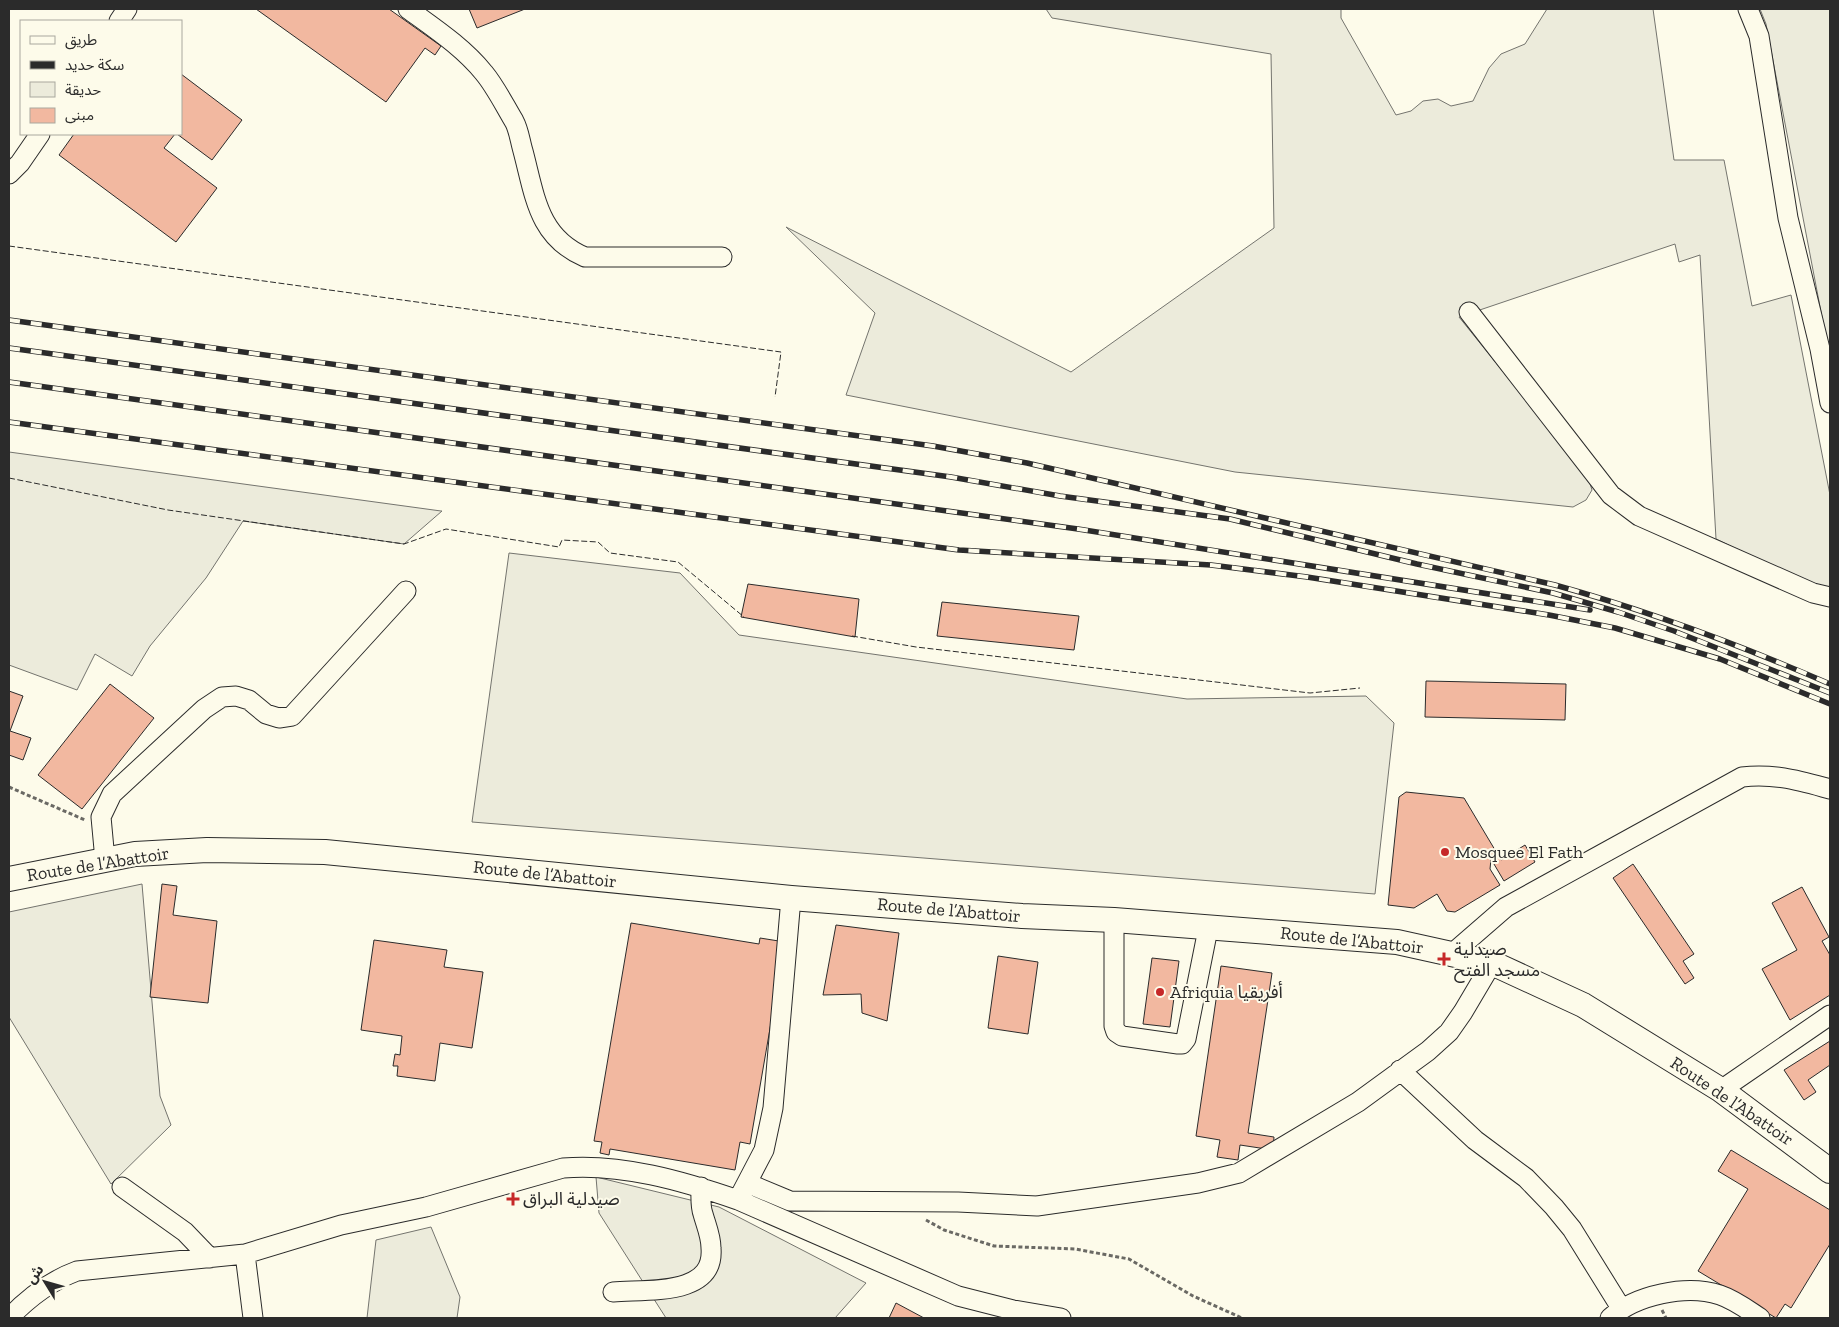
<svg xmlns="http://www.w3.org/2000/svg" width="1839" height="1327" font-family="'Zilla Slab','Noto Sans Arabic',serif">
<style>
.green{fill:#ecebdb;stroke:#74746e}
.building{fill:#f2b8a0;stroke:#2b2b2b}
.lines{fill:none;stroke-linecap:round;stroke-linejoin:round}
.minor-casing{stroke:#2b2b2b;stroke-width:21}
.major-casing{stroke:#2b2b2b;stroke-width:26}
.path{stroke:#6a6964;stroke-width:3;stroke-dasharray:4 2.5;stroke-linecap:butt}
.minor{stroke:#fdfbea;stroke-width:19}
.major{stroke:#fdfbea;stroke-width:24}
.rail-casing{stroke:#2b2b2b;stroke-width:5.5}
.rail{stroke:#fdfbea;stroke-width:4;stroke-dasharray:11;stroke-linecap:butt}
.fence{stroke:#2b2b2b;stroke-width:1;stroke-dasharray:6 2.5;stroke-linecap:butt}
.poi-dot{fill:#c62828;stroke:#fdfbea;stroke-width:2}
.labels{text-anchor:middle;stroke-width:4;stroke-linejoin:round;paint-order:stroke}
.poi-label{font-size:18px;fill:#2b2b2b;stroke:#fdfbea;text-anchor:start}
.street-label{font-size:18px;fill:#2b2b2b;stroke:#fdfbea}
</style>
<rect width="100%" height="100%" fill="#fdfbea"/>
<path class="green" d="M 1046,9 L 1341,9 L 1341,18 L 1396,115 L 1411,111 L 1423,101 L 1438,99 L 1451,106 L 1473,101 L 1489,68 L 1501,54 L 1525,44 L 1547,9 L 1653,9 L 1674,160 L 1724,160 L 1752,306 L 1791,295 L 1830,495 L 1830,590 L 1818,588 L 1716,539 L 1700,255 L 1679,262 L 1675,244 L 1459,317 L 1588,477 L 1592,490 L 1586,500 L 1573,507 L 1235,472 L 846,395 L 875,313 L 786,227 L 1071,372 L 1274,228 L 1271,54 L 1052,18 Z
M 1760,9 L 1830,9 L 1830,359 L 1766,24 Z
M 9,452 L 441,511 L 442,511 L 404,544 L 243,521 L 206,578 L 150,646 L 132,676 L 95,654 L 77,690 L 9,665 Z
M 509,553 L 680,573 L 739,635 L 1187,699 L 1366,696 L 1394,723 L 1375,894 L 472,822 Z
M 142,884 L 160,1096 L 171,1125 L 111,1184 L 9,1017 L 9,912 Z
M 596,1177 L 719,1207 L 866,1283 L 835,1318 L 666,1318 L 599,1213 Z
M 431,1227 L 460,1297 L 457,1318 L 367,1318 L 376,1240 Z"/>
<path class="building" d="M 256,9 L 389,9 L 441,46 L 435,55 L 425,48 L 386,102 Z
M 469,9 L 525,9 L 477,28 Z
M 181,74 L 242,120 L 212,160 L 177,134 L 181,134 Z
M 74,134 L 175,134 L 164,148 L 217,188 L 176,242 L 59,155 Z
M 748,584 L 859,599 L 855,637 L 741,617 Z
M 942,602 L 1079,616 L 1074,650 L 937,636 Z
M 1426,681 L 1566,684 L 1565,720 L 1425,717 Z
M 110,684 L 154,718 L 82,809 L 38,775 Z
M 9,691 L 23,696 L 10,731 L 31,738 L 23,760 L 9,755 Z
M 1406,792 L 1464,798 L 1501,860 L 1525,845 L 1535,862 L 1504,881 L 1491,859 L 1490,869 L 1500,885 L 1455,912 L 1447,911 L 1437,894 L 1414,908 L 1388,905 L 1399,797 Z
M 1633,864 L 1694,954 L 1683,961 L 1694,978 L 1685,984 L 1613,878 Z
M 162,884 L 177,886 L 173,915 L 217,921 L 208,1003 L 150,997 Z
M 1802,887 L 1829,937 L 1822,941 L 1830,955 L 1830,995 L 1790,1020 L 1762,969 L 1797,950 L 1772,903 Z
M 631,923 L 759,944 L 760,938 L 785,942 L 750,1144 L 740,1142 L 735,1170 L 610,1149 L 609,1155 L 600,1153 L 602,1142 L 594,1141 Z
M 836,925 L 899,933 L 887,1021 L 862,1013 L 861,994 L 823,995 Z
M 374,940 L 447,950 L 444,967 L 483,972 L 472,1048 L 440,1043 L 435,1081 L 397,1076 L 398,1066 L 393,1066 L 395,1054 L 400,1055 L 402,1036 L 361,1030 Z
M 998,956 L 1038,962 L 1028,1034 L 988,1028 Z
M 1152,958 L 1179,961 L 1170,1027 L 1143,1024 Z
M 1221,966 L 1272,973 L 1248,1133 L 1274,1137 L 1273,1150 L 1240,1145 L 1238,1160 L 1217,1157 L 1220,1140 L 1196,1136 Z
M 1830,1041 L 1830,1065 L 1808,1080 L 1816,1092 L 1804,1100 L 1784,1070 Z
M 1731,1150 L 1830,1210 L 1830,1244 L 1791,1308 L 1785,1304 L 1776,1318 L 1698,1271 L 1748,1189 L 1718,1171 Z
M 896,1303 L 924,1318 L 889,1318 Z"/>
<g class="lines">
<defs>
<path id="minor" d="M 408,9 C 434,28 463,47 484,73 C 495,86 505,106 514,121 C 519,130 520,141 523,151 C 535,196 538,237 585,257 L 722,257
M 1748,9 L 1759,36 L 1788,218 L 1820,349 L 1830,403
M 119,21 L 127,9
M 9,174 L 20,163 L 40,134
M 1469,312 L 1611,495 L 1639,516 L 1813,593 L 1830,597
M 105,860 L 101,817 L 112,794 L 204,709 L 222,697 L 236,696 L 249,700 L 266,714 L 279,718 L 292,716 L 406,591
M 1114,920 L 1114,1026 L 1116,1032 L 1122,1036 L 1178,1044 L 1182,1044 L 1186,1039 L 1208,929
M 1453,953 L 1506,907 L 1742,777 C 1774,773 1800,781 1830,789
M 1400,1070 L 1475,1140 L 1526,1178 L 1554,1207 L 1572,1229 L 1621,1308
M 1721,1090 L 1830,1015
M 747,1183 L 790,1201 L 958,1202 L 1037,1206 L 1198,1183 L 1239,1173 L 1358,1102 L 1428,1051 L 1449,1032 L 1463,1012 L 1492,963
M 122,1187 L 185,1232 L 210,1258
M 741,1194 L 764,1150 L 773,1108 L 791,898
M 245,1254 L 253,1318
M 613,1292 C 646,1289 715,1297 711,1248 C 711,1236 706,1225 703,1214 C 700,1206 701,1196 701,1187
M 9,1318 C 29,1297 50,1281 77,1271 L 245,1254 L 341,1225 L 426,1207 L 563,1168 C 621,1163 683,1181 738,1200 L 958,1296 L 1013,1310 L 1061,1318
M 1610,1318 C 1636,1295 1686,1284 1720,1295 C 1735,1300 1748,1310 1760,1318"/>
<path id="major" d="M 9,879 L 135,854 L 207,850 L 325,852 L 791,898 L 1022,916 L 1114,920 L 1397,942 L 1492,963 L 1583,1005 L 1721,1090 L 1830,1171"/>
</defs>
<use href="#minor" class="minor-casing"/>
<use href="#major" class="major-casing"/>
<path class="path" d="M 9,787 L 85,820
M 926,1220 L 944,1230 L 994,1246 L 1075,1249 L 1129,1259 L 1193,1296 L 1242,1318
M 1662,1310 L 1666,1318"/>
<use href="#minor" class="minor"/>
<use href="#major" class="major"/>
<defs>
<path id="rail" d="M 9,320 L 933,446 L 1027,463 L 1555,585 C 1649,611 1740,645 1830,684
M 9,348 L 951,477 L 1060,496 L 1230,519 L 1417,564 L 1553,593 L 1618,612 L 1674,631 L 1830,693
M 9,382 L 1078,529 L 1590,610
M 9,422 L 959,550 L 1211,565 L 1307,577 L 1549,615 L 1615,628 L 1720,659 L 1830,704"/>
</defs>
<use href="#rail" class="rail-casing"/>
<use href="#rail" class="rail"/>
<path class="fence" d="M 9,246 L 781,352 L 775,397
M 9,478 L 168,510 L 404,544 L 446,529 L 559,547 L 562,540 L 598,542 L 610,553 L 678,562 L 744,617
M 852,636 L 916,647 L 1310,693 L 1360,688"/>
</g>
<g class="poi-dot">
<circle cx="1445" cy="852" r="5"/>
<path d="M1441.5 951.5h5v5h5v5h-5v5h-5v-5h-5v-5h5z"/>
<circle cx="1160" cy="992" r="5"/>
<path d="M510.5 1191.5h5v5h5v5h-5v5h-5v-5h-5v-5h5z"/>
</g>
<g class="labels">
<g class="poi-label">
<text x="1455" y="858">Mosquee El Fath</text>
<text x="1454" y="955">صيدلية<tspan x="1454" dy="21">مسجد الفتح</tspan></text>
<text x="1170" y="998">Afriquia أفريقيا</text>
<text x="523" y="1205">صيدلية البراق</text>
</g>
<g class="street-label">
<text transform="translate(98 864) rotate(-9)" y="6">Route de l’Abattoir</text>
<text transform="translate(545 874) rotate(6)" y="6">Route de l’Abattoir</text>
<text transform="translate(949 910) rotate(5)" y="6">Route de l’Abattoir</text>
<text transform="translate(1352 940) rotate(6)" y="6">Route de l’Abattoir</text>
<text transform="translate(1732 1101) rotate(34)" y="6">Route de l’Abattoir</text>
</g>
</g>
<rect width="1839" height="1327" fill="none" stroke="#2b2b2b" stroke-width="20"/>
<rect x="20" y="20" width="162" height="115" fill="#fdfbea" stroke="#a9a89e"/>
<rect x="30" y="36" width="25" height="8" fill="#fdfbea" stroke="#a9a89e"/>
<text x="65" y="45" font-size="15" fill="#2b2b2b">طريق</text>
<rect x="30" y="61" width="25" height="8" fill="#2b2b2b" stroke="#a9a89e"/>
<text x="65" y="70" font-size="15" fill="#2b2b2b">سكة حديد</text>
<rect x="30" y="82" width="25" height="15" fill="#ecebdb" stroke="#a9a89e"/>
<text x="65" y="95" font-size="15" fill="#2b2b2b">حديقة</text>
<rect x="30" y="108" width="25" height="15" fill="#f2b8a0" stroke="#a9a89e"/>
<text x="65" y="120" font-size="15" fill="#2b2b2b">مبنى</text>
<g transform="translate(45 1282) rotate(307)" stroke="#fdfbea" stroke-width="4" paint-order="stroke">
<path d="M0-4L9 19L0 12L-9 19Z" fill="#2b2b2b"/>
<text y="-8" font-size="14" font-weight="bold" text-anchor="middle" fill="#2b2b2b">ش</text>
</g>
</svg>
